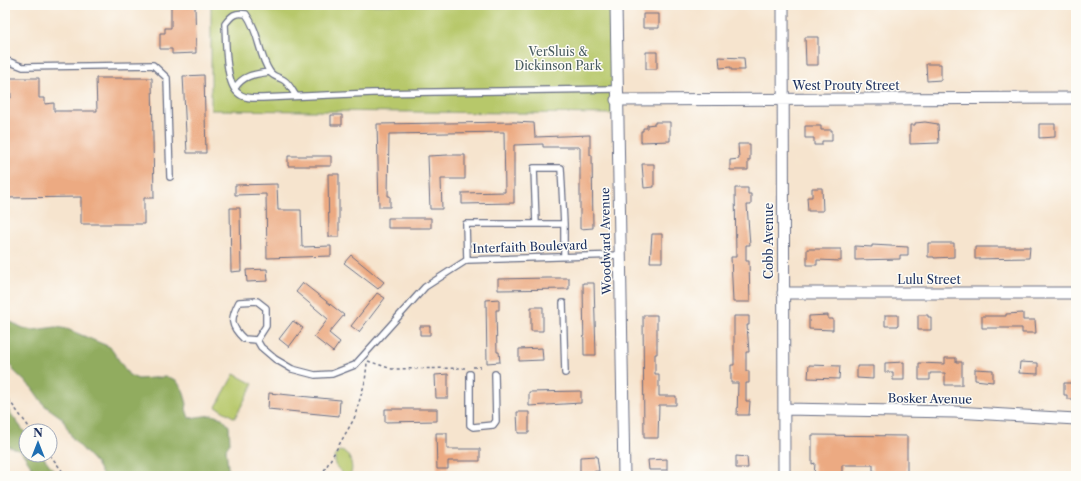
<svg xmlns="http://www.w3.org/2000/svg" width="1081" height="481" font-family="'Libre Caslon Text',serif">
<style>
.green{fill:#b7c86b;stroke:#697c64}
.forest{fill:#91ac5f;stroke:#566e5e}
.building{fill:#ecaa82}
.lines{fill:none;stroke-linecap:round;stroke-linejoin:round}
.service-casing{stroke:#686e85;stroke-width:8}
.minor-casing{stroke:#686e85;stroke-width:13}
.path{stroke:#686e85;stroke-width:1.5;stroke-dasharray:3 3;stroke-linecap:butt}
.service{stroke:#fff;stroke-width:5.5}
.minor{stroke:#fff;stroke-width:11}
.labels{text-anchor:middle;stroke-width:3;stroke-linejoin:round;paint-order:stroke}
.park-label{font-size:12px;fill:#4a5d62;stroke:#fdfcf7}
.street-label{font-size:12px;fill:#1b2f5e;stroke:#fdfcf7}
</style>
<rect width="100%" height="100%" fill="#fdfcf7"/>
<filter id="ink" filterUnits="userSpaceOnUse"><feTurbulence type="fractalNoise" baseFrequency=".025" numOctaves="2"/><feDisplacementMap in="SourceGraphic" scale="8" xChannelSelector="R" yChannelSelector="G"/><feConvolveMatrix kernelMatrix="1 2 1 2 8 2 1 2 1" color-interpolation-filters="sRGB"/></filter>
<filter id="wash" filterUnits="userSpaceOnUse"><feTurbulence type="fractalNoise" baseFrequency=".012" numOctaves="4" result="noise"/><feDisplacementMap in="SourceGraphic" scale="16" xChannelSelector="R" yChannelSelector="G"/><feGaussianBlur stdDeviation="0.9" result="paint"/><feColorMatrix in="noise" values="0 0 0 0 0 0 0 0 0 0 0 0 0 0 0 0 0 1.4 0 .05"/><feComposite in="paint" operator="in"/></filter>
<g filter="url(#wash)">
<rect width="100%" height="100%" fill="#f6e4ce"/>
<path class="green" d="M 211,5 L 615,5 L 616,114 L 211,110 Z
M 234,374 L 253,384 L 235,418 L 216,407 Z
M 339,451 L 345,452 C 351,458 354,468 350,476 L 345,476 L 335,465 L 335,455 Z"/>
<path class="forest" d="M 5,319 L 23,328 L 33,330 L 56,327 L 67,329 L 110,347 L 129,375 L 138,379 L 167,377 L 176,380 L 183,390 L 187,404 L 186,409 L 189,418 L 212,415 L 222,418 L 229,426 L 230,443 L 226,449 L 229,476 L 103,476 L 96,463 L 73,439 L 62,418 L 44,405 L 32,388 L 14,371 L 5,354 Z
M 5,406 L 26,434 L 26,455 L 42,455 L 54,471 L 54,476 L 42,476 L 36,473 L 21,451 L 5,445 Z"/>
<g id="blocks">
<path class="building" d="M 171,5 L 195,5 L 196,53 L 172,54 L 172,49 L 160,49 L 160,33 L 165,33 L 165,28 L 171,28 Z
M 643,14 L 659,14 L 659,28 L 643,28 Z
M 805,37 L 818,37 L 818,65 L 806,65 Z
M 646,52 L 657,52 L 657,69 L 646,69 Z
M 719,57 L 744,58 L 745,70 L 731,70 L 731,67 L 720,68 Z
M 926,64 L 941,64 L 941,80 L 927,81 Z
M 204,75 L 206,153 L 187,153 L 183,76 Z
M 10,78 L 39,78 L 39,98 L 45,98 L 45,104 L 54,103 L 54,111 L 97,111 L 96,78 L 152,78 L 154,198 L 144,198 L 144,224 L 81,224 L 81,197 L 5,198 L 5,98 L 11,98 Z
M 331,115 L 342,115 L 342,125 L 331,125 Z
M 514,122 L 534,123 L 535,137 L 590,135 L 590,155 L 592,155 L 593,228 L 580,229 L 580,147 L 543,147 L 543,144 L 514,145 L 514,203 L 462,204 L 462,193 L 505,192 L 504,132 L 389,134 L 388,196 L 390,196 L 390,207 L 379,207 L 377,124 Z
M 655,122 L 670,122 L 670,141 L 641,142 L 641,131 L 643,131 L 643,128 L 647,128 L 647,125 L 655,124 Z
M 925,122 L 938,124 L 939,143 L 910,144 L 910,125 L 915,125 L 915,123 Z
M 1039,124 L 1055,124 L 1055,137 L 1039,138 Z
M 805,126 L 821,126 L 821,130 L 832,130 L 832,141 L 822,141 L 822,145 L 814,145 L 814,138 L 805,138 Z
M 738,144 L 750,144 L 750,160 L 748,160 L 748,170 L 730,170 L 730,160 L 739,159 Z
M 448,155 L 465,155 L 465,179 L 441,179 L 442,209 L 430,209 L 428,156 Z
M 288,156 L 331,156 L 331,166 L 288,166 Z
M 642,164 L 654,164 L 654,187 L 644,188 Z
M 328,174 L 339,174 L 339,237 L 329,237 Z
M 277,184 L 278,210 L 301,210 L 302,247 L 331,246 L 331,256 L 267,258 L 266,194 L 235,195 L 235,185 Z
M 735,188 L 748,188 L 748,194 L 751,194 L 751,205 L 747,205 L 750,245 L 746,245 L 746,261 L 749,261 L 750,302 L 733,302 L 731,257 L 736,257 Z
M 812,188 L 822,188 L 823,211 L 808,211 L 807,197 L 812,197 Z
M 230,208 L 240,208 L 241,271 L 231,272 Z
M 388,218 L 431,218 L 431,228 L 388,228 Z
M 652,234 L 662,234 L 662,262 L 650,262 Z
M 928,243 L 954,243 L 954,257 L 934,258 L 934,257 L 928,257 Z
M 872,245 L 908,247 L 908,255 L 900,255 L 900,259 L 855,260 L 855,246 L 872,247 Z
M 975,247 L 1030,247 L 1029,258 L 975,259 Z
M 807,249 L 841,249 L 841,261 L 817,260 L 817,265 L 807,265 Z
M 351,255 L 384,282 L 378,289 L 344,263 Z
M 267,269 L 268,281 L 247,282 L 246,270 Z
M 548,278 L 569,278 L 569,289 L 498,290 L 498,279 Z
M 303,283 L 344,315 L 329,333 L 340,342 L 333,352 L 314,337 L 328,319 L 296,292 Z
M 583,283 L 594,283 L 596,355 L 584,355 Z
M 377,293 L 385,298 L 359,332 L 351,326 Z
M 499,299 L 499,310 L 496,310 L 497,352 L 499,352 L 500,362 L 487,363 L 486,300 Z
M 531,307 L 543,307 L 543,331 L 531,331 Z
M 1023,313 L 1023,320 L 1035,320 L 1036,333 L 1022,333 L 1022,328 L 982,328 L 982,316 L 1006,316 L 1006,314 Z
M 643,315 L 657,315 L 657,354 L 655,354 L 655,374 L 659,374 L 659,396 L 676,396 L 676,405 L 659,405 L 658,438 L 644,438 Z
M 828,315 L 828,319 L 833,319 L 833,330 L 809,329 L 809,316 Z
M 885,315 L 898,315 L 898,326 L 885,326 Z
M 918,315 L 928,315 L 928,317 L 931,317 L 931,330 L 918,330 Z
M 734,316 L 749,316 L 749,325 L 747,325 L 749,352 L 746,352 L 746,371 L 749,371 L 749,383 L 746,383 L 746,401 L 750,401 L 749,415 L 737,415 L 738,383 L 731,383 L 731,365 L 734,365 Z
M 293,321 L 303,328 L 289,347 L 279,339 Z
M 420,326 L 430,326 L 430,335 L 420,335 Z
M 542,348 L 543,360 L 519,361 L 519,349 Z
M 945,358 L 956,358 L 956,362 L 962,362 L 962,385 L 945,385 L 945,373 L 930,373 L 930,380 L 919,380 L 919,363 L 945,364 Z
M 904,362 L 904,380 L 893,380 L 893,372 L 885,372 L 885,363 Z
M 1020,362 L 1038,363 L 1038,374 L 1019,373 Z
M 809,365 L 840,366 L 839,379 L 808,378 Z
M 857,366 L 873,366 L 873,379 L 857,378 Z
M 975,369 L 993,370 L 993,382 L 975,380 Z
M 448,374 L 448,398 L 436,398 L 435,375 Z
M 1064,383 L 1076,383 L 1076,396 L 1074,396 L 1074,399 L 1067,399 L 1067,395 L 1064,395 Z
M 581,391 L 581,403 L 529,406 L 529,392 Z
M 269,393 L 340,400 L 339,416 L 268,409 Z
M 385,409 L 437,409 L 437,421 L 385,422 Z
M 517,412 L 529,412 L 529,433 L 518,433 Z
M 436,433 L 447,433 L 447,449 L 480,449 L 480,461 L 448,461 L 448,469 L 437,469 Z
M 812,435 L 907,436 L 907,476 L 876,476 L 876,471 L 873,471 L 873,465 L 842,465 L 842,476 L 814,476 L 815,463 L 812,464 Z
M 597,456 L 599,471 L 580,473 L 580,457 Z
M 736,456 L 747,457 L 748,468 L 736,468 Z
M 667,459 L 667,470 L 649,470 L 648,460 Z"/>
</g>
</g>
<g filter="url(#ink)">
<use href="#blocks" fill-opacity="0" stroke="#686e85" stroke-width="1"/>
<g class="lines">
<defs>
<path id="service" d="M 5,60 L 23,67 L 153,65 L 167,78 L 170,177
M 235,88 C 243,75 255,74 270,72
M 296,96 C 293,92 290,85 285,81 C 281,77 274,78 270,72 C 258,55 260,33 246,14 C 235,12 232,15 225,24 C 226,40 225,83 238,93 C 244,99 255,98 262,98 L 372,93 L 616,89
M 536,224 L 534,168 L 561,168 L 564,224
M 467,260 L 466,224 L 564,224 L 564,256
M 563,303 L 565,373
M 257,340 L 244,339 C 230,326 230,319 239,302 L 257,301 L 266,308 L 266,326 L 257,340 L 261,347 L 275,359 L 292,369 L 315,375 L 332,374 L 355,365 L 425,287 L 467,260 L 620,255
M 470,374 L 470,425 L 473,427 L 493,425 L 496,421 L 495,374"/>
<path id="minor" d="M 616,5 L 624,476
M 783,5 L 784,476
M 616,100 L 1076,98
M 783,293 L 1076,293
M 784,409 L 955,412 L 1076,419"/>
</defs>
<use href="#service" class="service-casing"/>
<use href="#minor" class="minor-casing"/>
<path class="path" d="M 368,361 L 392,369 L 465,368
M 473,367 L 481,367
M 5,395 L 32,431
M 50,455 L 66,476
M 321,476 L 354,419 L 365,382 L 367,363"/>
<use href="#service" class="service"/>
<use href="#minor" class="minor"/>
</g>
</g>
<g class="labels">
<g class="park-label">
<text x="558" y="56">VerSluis &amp;<tspan x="558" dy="14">Dickinson Park</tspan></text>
</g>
<g class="street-label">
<text x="846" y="90">West Prouty Street</text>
<text transform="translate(606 241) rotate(-91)" y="4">Woodward Avenue</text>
<text transform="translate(769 241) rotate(-90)" y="4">Cobb Avenue</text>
<text transform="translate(530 247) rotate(-2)" y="4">Interfaith Boulevard</text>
<text x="929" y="284">Lulu Street</text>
<text transform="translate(930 399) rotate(1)" y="4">Bosker Avenue</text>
</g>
</g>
<rect width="1081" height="481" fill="none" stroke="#fdfcf7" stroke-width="20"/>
<g transform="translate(38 443)"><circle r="19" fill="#fdfcf7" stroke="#a3aaba"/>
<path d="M0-3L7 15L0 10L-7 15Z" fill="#1f6fb2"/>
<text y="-6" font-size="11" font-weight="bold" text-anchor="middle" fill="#1b2f5e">N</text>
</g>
</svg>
